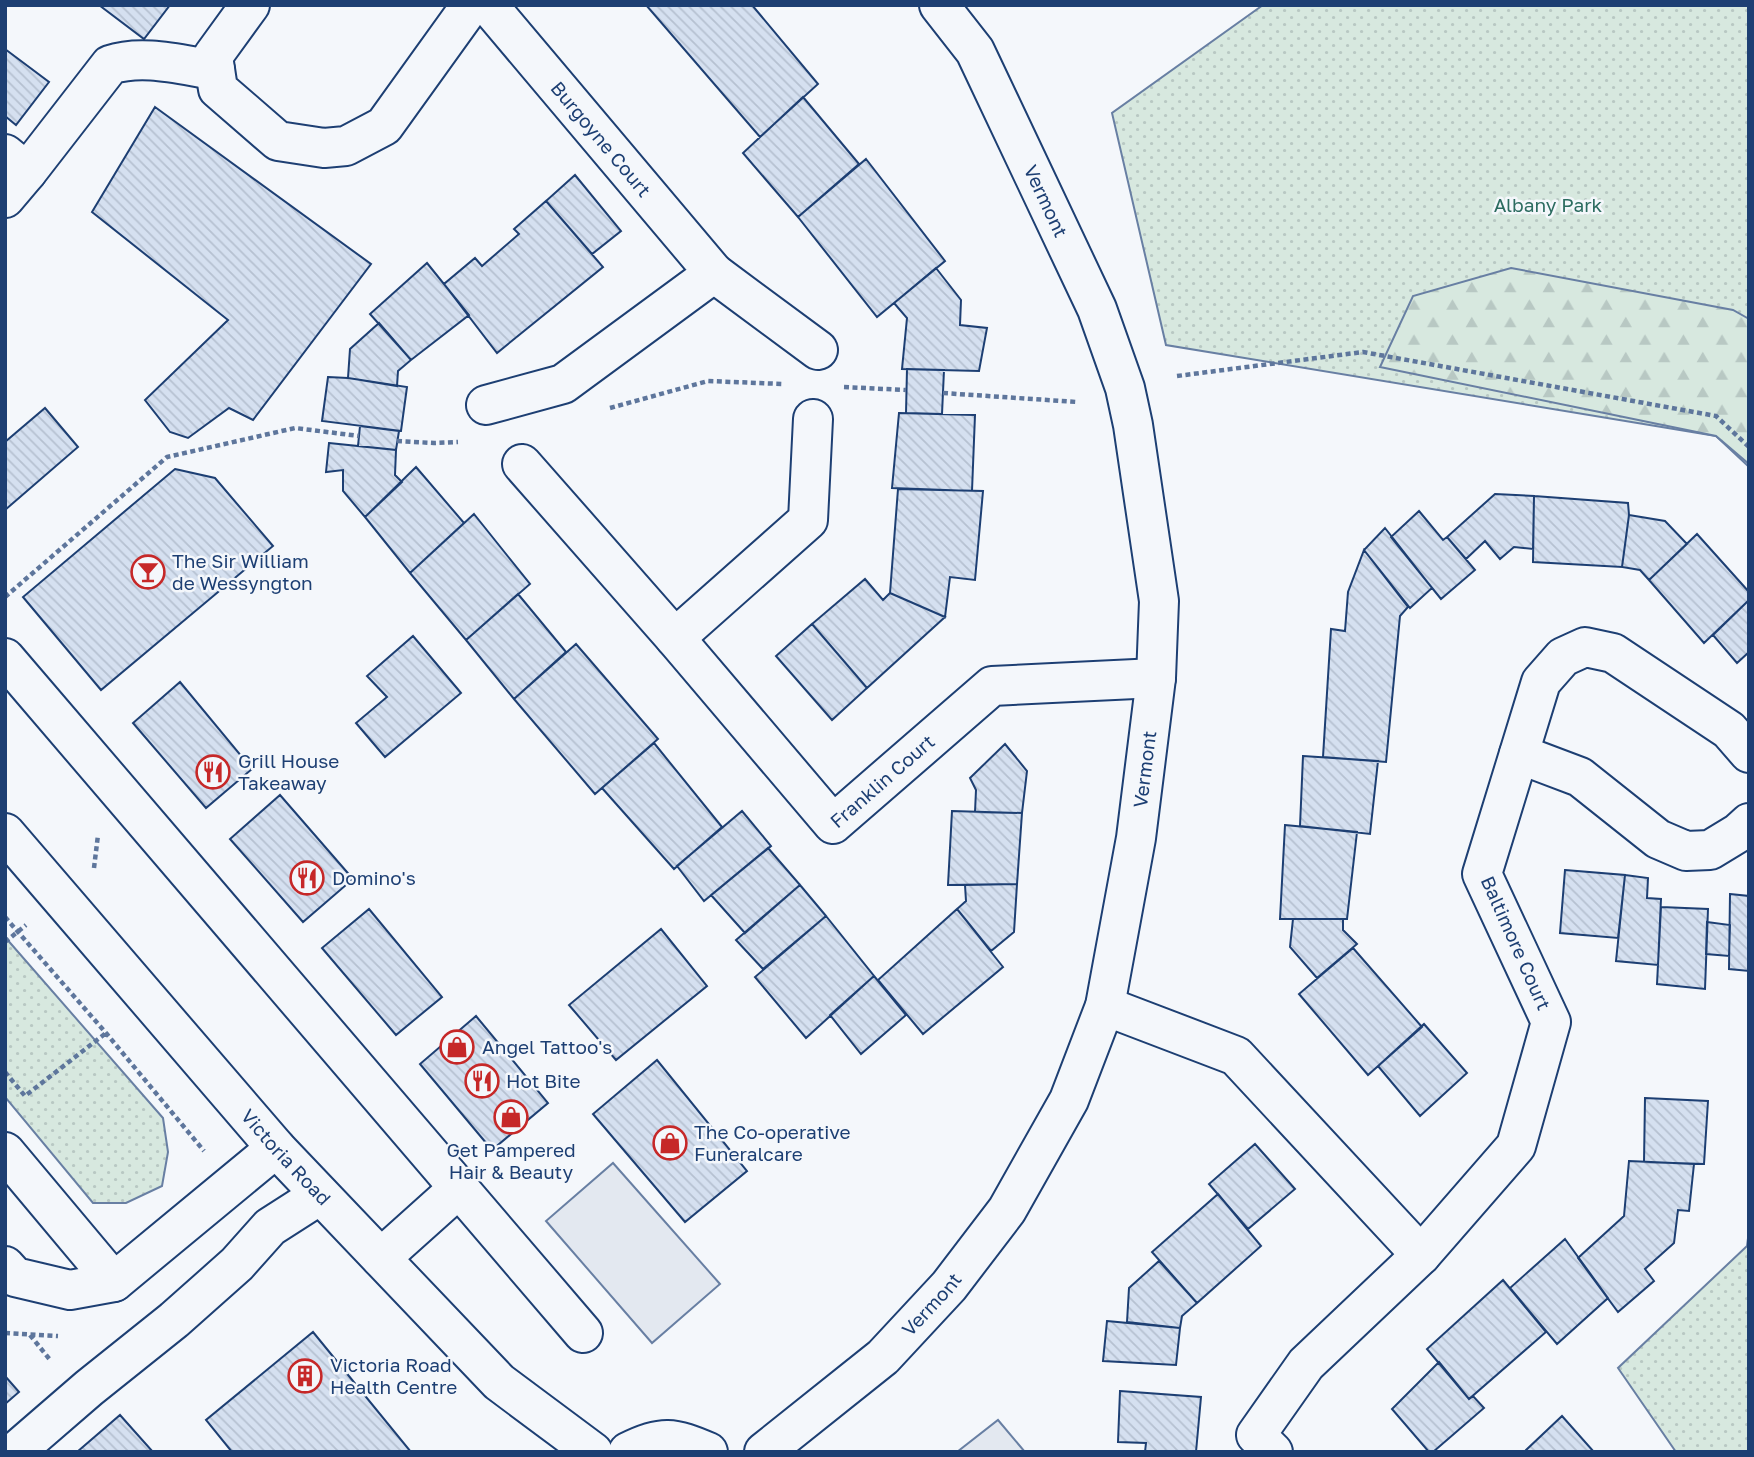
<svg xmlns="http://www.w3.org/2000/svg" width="1754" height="1457" font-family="'Golos Text',sans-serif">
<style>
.grass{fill:url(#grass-dots);stroke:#687fa3;stroke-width:2}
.forest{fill:url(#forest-firs);stroke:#687fa3;stroke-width:2}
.parking{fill:#e3e8f0;stroke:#687fa3;stroke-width:2}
.building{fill:url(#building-back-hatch);stroke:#1d3f73;stroke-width:2}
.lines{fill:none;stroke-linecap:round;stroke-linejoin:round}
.minor-casing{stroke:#1d3f73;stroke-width:42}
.major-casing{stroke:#1d3f73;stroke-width:42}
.path{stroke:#5e769c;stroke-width:4.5;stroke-dasharray:5 3.5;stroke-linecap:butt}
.minor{stroke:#f4f7fb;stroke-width:38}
.major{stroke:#f4f7fb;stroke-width:38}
.labels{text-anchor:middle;stroke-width:5;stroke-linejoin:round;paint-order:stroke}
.street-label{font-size:19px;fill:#1d3f73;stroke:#f4f7fb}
.park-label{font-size:19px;fill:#2c6c60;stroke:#f4f7fb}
.poi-label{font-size:19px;fill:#1d3f73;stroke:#f4f7fb;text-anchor:start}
</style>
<defs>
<pattern id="grass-dots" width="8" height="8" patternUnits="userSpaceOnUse" patternTransform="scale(1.75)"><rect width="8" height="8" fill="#d7e8df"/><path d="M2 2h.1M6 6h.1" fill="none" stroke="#b8c8c3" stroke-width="1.8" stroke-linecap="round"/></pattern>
<pattern id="forest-firs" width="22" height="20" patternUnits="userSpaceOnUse" patternTransform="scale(1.75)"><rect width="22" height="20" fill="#d7e8df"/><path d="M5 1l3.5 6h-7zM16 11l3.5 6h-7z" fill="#b8c8c3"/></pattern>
<pattern id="building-back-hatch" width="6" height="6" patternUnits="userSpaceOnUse" patternTransform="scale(1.75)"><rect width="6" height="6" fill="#d5e0f0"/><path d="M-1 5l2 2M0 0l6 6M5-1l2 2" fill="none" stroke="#b6c1d1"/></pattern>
</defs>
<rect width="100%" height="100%" fill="#f4f7fb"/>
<path class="grass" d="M 1263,5 L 1749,5 L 1749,467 L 1716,436 L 1166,345 L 1112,113 Z
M 5,937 L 163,1118 L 168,1152 L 162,1186 L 126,1203 L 93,1203 L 5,1097 Z
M 1749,1230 L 1749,1452 L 1676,1452 L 1618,1368 L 1747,1246 Z"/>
<path class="forest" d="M 1511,268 L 1733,310 L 1749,319 L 1749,464 L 1716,436 L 1380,367 L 1413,296 Z"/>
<path class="parking" d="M 613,1163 L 720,1284 L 652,1343 L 546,1221 Z
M 998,1420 L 1025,1452 L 957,1452 Z"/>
<path class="building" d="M 99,5 L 170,5 L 144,39 Z
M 646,5 L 752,5 L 818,84 L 760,137 Z
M 5,49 L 49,82 L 16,125 L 5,116 Z
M 803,97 L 859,164 L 798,217 L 743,153 Z
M 155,107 L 371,264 L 253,420 L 229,408 L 188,438 L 170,432 L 145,400 L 228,320 L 92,212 Z
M 866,159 L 945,261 L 877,317 L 798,217 Z
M 575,175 L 621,231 L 592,254 L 546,201 Z
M 546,201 L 603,267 L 497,353 L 444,284 L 475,258 L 482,266 L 519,234 L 514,229 Z
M 427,263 L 469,315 L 411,360 L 370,314 Z
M 936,268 L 961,300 L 960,325 L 987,328 L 979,371 L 902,369 L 907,318 L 894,303 Z
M 379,323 L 411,360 L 398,371 L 397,386 L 348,378 L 350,349 Z
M 907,369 L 944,370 L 942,414 L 906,413 Z
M 328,377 L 348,378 L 407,387 L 401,431 L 322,421 Z
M 45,408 L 78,447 L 5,510 L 5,442 Z
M 899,413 L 975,415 L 972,491 L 892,488 Z
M 360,426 L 399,431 L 396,450 L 358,446 Z
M 329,443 L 396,450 L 395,475 L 402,482 L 365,517 L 343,491 L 343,470 L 326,472 Z
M 416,467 L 464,523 L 410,573 L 365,517 Z
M 175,469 L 215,478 L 273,546 L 101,690 L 23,597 Z
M 898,489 L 983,491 L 975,580 L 950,577 L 945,617 L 890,593 Z
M 1495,494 L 1534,496 L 1533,549 L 1514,547 L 1500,559 L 1485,541 L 1466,559 L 1447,537 Z
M 1534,496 L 1628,503 L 1629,515 L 1622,567 L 1533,562 Z
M 1419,511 L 1443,540 L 1447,537 L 1475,570 L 1441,599 L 1391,537 Z
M 474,514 L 530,584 L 466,640 L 410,573 Z
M 1629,515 L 1665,521 L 1687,544 L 1649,580 L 1640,570 L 1622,567 Z
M 1385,528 L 1432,588 L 1410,608 L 1364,550 Z
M 1697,534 L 1749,592 L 1749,600 L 1704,643 L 1649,580 Z
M 1364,550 L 1408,607 L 1400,616 L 1386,762 L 1323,757 L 1331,629 L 1345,631 L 1348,592 Z
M 865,579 L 883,600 L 890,593 L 945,617 L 867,688 L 812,624 Z
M 518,594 L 566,652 L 514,699 L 466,640 Z
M 1749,600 L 1749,652 L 1737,663 L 1713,635 Z
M 812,624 L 867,688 L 832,720 L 776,656 Z
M 413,636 L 461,693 L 385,757 L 356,723 L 387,697 L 367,676 Z
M 576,644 L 658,739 L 595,794 L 514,699 Z
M 180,682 L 252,769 L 206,808 L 133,723 Z
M 654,743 L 722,827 L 674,869 L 602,788 Z
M 1005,744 L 1027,771 L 1022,813 L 975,812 L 976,790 L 970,778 Z
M 1303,756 L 1378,761 L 1370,834 L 1300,826 Z
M 280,795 L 353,879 L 303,922 L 230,839 Z
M 742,811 L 771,846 L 704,901 L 677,866 Z
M 952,811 L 1022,813 L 1017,884 L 948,885 Z
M 1285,825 L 1357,832 L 1347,919 L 1280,919 Z
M 768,848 L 800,885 L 745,933 L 711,895 Z
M 1565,870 L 1625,875 L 1618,938 L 1560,933 Z
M 1625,875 L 1648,878 L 1647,898 L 1661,899 L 1658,965 L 1616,961 Z
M 1017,884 L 1014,932 L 991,951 L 957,909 L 966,901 L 965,885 Z
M 800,885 L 826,916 L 763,969 L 736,940 Z
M 1730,894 L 1749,896 L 1749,971 L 1729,969 Z
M 1661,907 L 1708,909 L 1705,989 L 1657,984 Z
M 369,909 L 442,997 L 396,1035 L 322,948 Z
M 957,909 L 1003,967 L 923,1034 L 878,980 Z
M 826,916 L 874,976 L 806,1038 L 755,977 Z
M 1293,919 L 1343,919 L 1343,930 L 1357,944 L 1317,978 L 1290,947 Z
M 1707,922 L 1730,925 L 1729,956 L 1706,954 Z
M 661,929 L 707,986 L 616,1060 L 569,1005 Z
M 1353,948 L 1422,1027 L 1368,1075 L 1299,994 Z
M 874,976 L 906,1015 L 861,1054 L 830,1015 Z
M 476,1016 L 548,1103 L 492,1150 L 420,1064 Z
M 1424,1024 L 1467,1073 L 1420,1116 L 1378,1066 Z
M 657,1060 L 747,1171 L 685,1222 L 593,1114 Z
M 1645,1098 L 1708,1101 L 1704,1164 L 1644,1162 Z
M 1255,1144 L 1295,1189 L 1248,1229 L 1209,1184 Z
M 1629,1161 L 1694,1164 L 1689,1211 L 1678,1210 L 1674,1243 L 1645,1269 L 1654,1281 L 1618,1312 L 1578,1258 L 1624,1216 Z
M 1218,1194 L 1261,1246 L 1197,1303 L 1152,1252 Z
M 1565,1239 L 1608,1298 L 1557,1344 L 1510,1288 Z
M 1159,1261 L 1197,1303 L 1182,1316 L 1180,1328 L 1127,1322 L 1129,1288 Z
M 1503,1280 L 1546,1332 L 1469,1399 L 1427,1349 Z
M 1107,1321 L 1180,1328 L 1176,1365 L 1103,1361 Z
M 313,1332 L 411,1452 L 232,1452 L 206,1420 Z
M 1439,1362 L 1469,1399 L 1473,1396 L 1484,1408 L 1433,1452 L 1429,1452 L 1392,1409 Z
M 5,1376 L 19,1392 L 5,1404 Z
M 1120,1391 L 1201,1397 L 1196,1452 L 1145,1452 L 1146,1443 L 1118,1442 Z
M 120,1415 L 153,1452 L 77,1452 Z
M 1562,1416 L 1594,1452 L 1524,1452 Z"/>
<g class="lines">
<defs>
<g id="minor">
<path d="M 250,5 L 213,56 L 218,89 L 278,141 L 324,148 L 346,146 L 384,126 L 471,5"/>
<path d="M 5,154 L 27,172 L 110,65 C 143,54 181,65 215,70"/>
<path d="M 5,198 L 27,172"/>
<path d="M 714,273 L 818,350"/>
<path d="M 486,405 L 563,384 L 714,273 L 488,5"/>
<path id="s1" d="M 522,464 L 675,638 L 833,824 L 992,686 L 1156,678"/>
<path d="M 675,638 L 808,520 L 813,419"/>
<path d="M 5,658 L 583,1333"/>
<path d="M 1519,754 L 1580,777 L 1658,839 L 1686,851 L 1710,850 L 1738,833 L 1749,823"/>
<path id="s2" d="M 5,833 L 276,1148 L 499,1382 L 593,1452"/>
<path d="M 1105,1006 L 1236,1056 L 1421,1255"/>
<path d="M 5,1152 L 114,1282"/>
<path d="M 381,1258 L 459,1188"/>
<path d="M 5,1266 L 15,1277 L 70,1290 L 114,1282 L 276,1148"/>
<path d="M 15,1452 L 89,1388 L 174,1320 L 237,1264 L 270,1227 L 320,1195"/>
<path d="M 1273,1452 L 1256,1435 L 1306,1364 L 1421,1255 L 1516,1146 L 1551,1022 L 1482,874 L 1541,682 L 1563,657 L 1585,647 L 1613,653 L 1729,730 L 1749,753"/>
</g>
<g id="major">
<path d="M 628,1452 C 661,1435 674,1437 708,1452"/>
<path id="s3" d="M 764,1452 L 883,1357 L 949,1286 L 1007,1210 L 1069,1100 L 1105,1006 L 1136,838 L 1156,678 L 1159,601 L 1133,425 L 1125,388 L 1097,309 L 975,51 L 939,5"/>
</g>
</defs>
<use href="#minor" class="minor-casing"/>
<use href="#major" class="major-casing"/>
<path class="path" d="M 1177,376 L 1363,352 L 1716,416 L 1749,447
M 844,387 L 906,390
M 943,393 L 1077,402
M 610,408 L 708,381 L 783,384
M 397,441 L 434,443 L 458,442
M 5,597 L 167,457 L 295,428 L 359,436
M 94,868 L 98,835
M 5,917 L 106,1033 L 204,1151
M 5,942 L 26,925
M 5,1072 L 25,1096 L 106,1033
M 5,1333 L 58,1336
M 30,1335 L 51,1361"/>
<use href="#minor" class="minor"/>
<use href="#major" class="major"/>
</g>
<defs>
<symbol id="bar-ring" viewBox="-11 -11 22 22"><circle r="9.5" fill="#f4f7fb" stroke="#c62828" stroke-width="1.5"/><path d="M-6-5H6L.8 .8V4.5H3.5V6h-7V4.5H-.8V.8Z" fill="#c62828"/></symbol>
<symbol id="restaurant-ring" viewBox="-11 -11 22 22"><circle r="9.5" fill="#f4f7fb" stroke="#c62828" stroke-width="1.5"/><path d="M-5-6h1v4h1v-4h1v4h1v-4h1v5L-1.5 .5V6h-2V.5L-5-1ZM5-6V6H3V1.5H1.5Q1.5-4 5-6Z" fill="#c62828"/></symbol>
<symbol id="shop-ring" viewBox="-11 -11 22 22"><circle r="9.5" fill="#f4f7fb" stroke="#c62828" stroke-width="1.5"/><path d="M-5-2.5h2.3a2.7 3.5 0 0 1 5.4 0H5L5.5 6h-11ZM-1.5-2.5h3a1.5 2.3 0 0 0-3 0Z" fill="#c62828"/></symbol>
<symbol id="building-ring" viewBox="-11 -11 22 22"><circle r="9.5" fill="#f4f7fb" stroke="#c62828" stroke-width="1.5"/><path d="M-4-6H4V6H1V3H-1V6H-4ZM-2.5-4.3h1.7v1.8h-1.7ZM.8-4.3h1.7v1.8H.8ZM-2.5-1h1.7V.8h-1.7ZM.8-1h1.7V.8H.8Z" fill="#c62828"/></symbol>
</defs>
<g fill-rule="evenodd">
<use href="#bar-ring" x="129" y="553" width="38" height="38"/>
<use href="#restaurant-ring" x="194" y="753" width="38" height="38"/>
<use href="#restaurant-ring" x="288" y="859" width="38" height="38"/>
<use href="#shop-ring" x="438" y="1028" width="38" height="38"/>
<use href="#restaurant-ring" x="463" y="1062" width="38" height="38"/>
<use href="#shop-ring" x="492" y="1098" width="38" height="38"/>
<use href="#shop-ring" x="651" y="1124" width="38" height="38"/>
<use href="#building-ring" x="286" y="1357" width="38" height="38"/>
</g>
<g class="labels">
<g class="street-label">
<text transform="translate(601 139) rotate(50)" y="7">Burgoyne Court</text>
<text transform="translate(1046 201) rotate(65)" y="7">Vermont</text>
<text dy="7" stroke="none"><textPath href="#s3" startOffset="812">Vermont</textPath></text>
<text dy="7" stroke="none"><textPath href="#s1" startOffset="541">Franklin Court</textPath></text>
<text transform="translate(1516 943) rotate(66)" y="7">Baltimore Court</text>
<text dy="7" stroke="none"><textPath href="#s2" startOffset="429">Victoria Road</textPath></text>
<text dy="7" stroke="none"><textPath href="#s3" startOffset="224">Vermont</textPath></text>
</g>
<g class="park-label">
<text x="1548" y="212">Albany Park</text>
</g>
<g class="poi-label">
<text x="172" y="568">The Sir William<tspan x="172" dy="22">de Wessyngton</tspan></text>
<text x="238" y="768">Grill House<tspan x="238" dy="22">Takeaway</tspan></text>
<text x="332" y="885">Domino's</text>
<text x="482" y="1054">Angel Tattoo's</text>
<text x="506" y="1088">Hot Bite</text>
<text x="694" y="1139">The Co-operative<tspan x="694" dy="22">Funeralcare</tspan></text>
<text x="511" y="1157" text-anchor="middle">Get Pampered<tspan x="511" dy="22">Hair &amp; Beauty</tspan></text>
<text x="330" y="1372">Victoria Road<tspan x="330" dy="22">Health Centre</tspan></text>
</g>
</g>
<rect width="1754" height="1457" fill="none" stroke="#1d3f73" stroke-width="14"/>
</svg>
